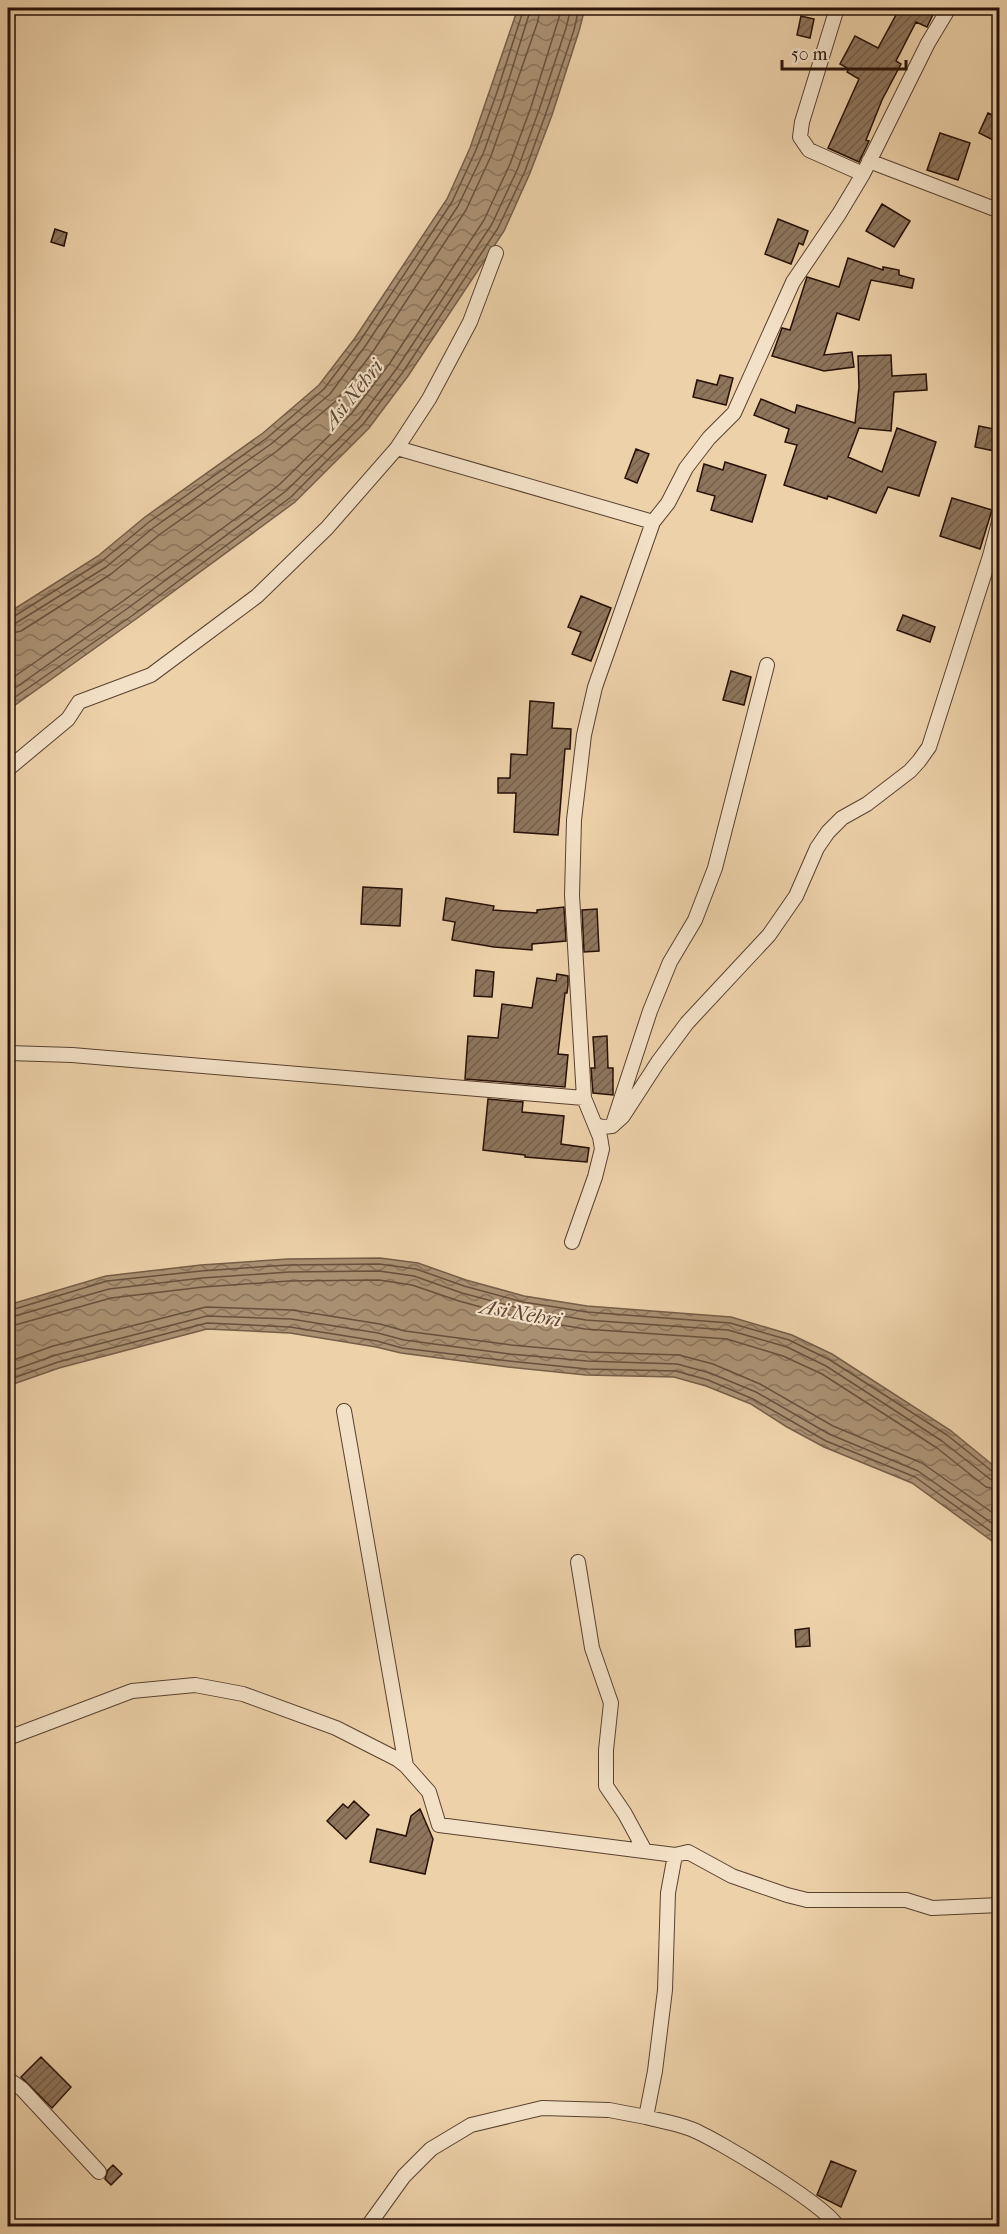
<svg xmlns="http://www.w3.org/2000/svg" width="1007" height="2234" font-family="'IM FELL French Canon',serif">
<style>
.water{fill:url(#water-waves);stroke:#765d48;stroke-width:1.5}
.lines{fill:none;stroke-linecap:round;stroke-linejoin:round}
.shore{stroke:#69503d;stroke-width:1.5}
.building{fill:url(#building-hatch);stroke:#281108;stroke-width:1.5}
.minor-casing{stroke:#594130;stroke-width:16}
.path{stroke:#281108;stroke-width:3;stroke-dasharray:4.5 3;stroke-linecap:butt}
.minor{stroke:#f3e1c7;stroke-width:14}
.labels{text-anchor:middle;stroke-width:4.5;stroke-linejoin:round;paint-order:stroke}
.water-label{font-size:21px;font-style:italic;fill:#5c4432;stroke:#f3e1c7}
</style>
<defs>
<pattern id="water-waves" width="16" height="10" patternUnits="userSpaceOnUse" patternTransform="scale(1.5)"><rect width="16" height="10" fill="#aa9072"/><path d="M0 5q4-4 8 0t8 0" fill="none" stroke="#8a745c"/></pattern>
<pattern id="building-hatch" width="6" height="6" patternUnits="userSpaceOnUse" patternTransform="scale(1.5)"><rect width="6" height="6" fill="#8e755c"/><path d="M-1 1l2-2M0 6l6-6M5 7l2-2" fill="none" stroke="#745f4a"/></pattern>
</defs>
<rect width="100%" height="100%" fill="#edd1a9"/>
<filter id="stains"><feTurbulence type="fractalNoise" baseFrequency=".00333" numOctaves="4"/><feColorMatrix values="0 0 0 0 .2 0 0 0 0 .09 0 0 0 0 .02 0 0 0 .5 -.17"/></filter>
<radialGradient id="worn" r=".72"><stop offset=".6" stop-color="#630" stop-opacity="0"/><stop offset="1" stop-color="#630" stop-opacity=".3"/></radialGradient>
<path class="water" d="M 518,8 L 585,8 L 579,31 L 552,115 L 530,173 L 504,231 L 408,376 L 369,428 L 295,502 L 136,619 L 8,710 L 8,613 L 98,556 L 145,517 L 263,433 L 319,385 L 355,338 L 447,199 L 470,148 Z
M 380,1258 L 418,1263 L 466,1280 L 524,1296 L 587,1306 L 731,1317 L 792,1335 L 832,1354 L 950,1430 L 999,1470 L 999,1546 L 912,1483 L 824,1447 L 787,1427 L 751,1404 L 706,1386 L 674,1377 L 586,1375 L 508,1367 L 401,1353 L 376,1347 L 290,1333 L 207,1329 L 59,1368 L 8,1386 L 8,1305 L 106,1276 L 201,1265 L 288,1259 Z"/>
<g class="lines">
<path class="shore" d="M 8,617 L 13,617 L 102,561 L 149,522 L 267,438 L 324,389 L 360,341 L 452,202 L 476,150 L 496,95 L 524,8
M 8,625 L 16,623 L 106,567 L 153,528 L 271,444 L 330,394 L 366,345 L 458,206 L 483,154 L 503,98 L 531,8
M 8,634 L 21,631 L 111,574 L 159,535 L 277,451 L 337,400 L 374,350 L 466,210 L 491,156 L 538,21 L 540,8
M 8,681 L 123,601 L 242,514 L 280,484 L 352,413 L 390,363 L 484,220 L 510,164 L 531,107 L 562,8
M 8,693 L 128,608 L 286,491 L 359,419 L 397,368 L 492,224 L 518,168 L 539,110 L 566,28 L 571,8
M 8,702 L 133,615 L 291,497 L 364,423 L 403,372 L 498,228 L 525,171 L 546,113 L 574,30 L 579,8
M 8,1311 L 107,1281 L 201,1271 L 288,1265 L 379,1264 L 416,1269 L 464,1286 L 523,1302 L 587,1312 L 730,1323 L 789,1340 L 830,1360 L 947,1435 L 993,1472 L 1000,1474
M 8,1318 L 109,1289 L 202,1278 L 289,1272 L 379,1271 L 414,1276 L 462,1293 L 522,1309 L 586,1320 L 728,1330 L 787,1347 L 826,1366 L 942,1441 L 990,1479 L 1000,1481
M 8,1327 L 111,1298 L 203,1287 L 289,1281 L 379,1280 L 412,1285 L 459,1301 L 521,1318 L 585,1329 L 727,1339 L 783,1356 L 822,1374 L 937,1448 L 986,1487 L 1000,1490
M 8,1362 L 53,1346 L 206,1307 L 292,1310 L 380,1324 L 405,1331 L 511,1345 L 588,1352 L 679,1355 L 713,1364 L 760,1384 L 833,1426 L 922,1463 L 1000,1518
M 8,1372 L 56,1355 L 207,1316 L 291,1319 L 378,1333 L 404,1340 L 510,1354 L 587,1361 L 677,1364 L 710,1373 L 756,1392 L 829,1434 L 918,1471 L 1000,1529
M 8,1380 L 58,1362 L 207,1323 L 290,1327 L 377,1341 L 402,1348 L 509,1361 L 587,1369 L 676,1371 L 708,1380 L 753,1399 L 826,1441 L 915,1477 L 1000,1538"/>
</g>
<path class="building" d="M 887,8 L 936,8 L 927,27 L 916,22 L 896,61 L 901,64 L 882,100 L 866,140 L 869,141 L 859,162 L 828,148 L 859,79 L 847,72 L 849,69 L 840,64 L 855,36 L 878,48 L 897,13 Z
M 801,16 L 814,19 L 810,38 L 797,35 Z
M 988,113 L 999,118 L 999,143 L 979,133 Z
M 940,133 L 970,143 L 958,180 L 927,170 Z
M 882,204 L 910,221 L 894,247 L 866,231 Z
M 778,219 L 808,231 L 803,245 L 799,243 L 791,264 L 765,254 Z
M 55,229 L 67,233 L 64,246 L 51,242 Z
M 848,258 L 883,270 L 883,267 L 899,270 L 899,275 L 914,279 L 912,288 L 871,280 L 859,320 L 837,313 L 824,355 L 852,352 L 854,367 L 824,371 L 772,356 L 782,328 L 790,330 L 807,277 L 839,287 Z
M 891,355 L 892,376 L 926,374 L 927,390 L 894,392 L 891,431 L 859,428 L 848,457 L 882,472 L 897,428 L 936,442 L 919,496 L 888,487 L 876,513 L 828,496 L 827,499 L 784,485 L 797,445 L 785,442 L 789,429 L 754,415 L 761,399 L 795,413 L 797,405 L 855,423 L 859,387 L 858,356 Z
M 720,375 L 733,378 L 726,405 L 693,397 L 697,380 L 717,385 Z
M 979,426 L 999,430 L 999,452 L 975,447 Z
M 636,449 L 649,454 L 637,483 L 625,478 Z
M 725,462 L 766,475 L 752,522 L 711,510 L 715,496 L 697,491 L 704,464 L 723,470 Z
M 952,498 L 992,510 L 980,549 L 940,536 Z
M 581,596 L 611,608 L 591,661 L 572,654 L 581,632 L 568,627 Z
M 903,615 L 935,627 L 930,642 L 897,630 Z
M 731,671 L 751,677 L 744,705 L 723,700 Z
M 530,701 L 554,703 L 552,728 L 571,729 L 570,749 L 565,749 L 558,835 L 514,832 L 516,793 L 498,793 L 498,778 L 510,778 L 511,754 L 527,755 Z
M 363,887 L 402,889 L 400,926 L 361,924 Z
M 446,898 L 494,906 L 493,910 L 537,913 L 537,910 L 564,907 L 566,941 L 532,944 L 532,950 L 494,947 L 452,940 L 455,922 L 443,920 Z
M 597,909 L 599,951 L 584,952 L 582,910 Z
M 476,970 L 494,972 L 492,997 L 474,996 Z
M 557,974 L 568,976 L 568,985 L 567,993 L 565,993 L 558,1054 L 568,1055 L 565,1087 L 465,1079 L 468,1036 L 498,1038 L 502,1004 L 532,1008 L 537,978 L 556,981 Z
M 607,1036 L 608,1068 L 613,1068 L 613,1095 L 593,1093 L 591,1068 L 595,1068 L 593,1037 Z
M 488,1099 L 523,1102 L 522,1112 L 564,1116 L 561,1144 L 589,1148 L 587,1162 L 525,1157 L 525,1155 L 483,1150 Z
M 809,1628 L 810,1646 L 796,1647 L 795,1630 Z
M 354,1801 L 369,1815 L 346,1839 L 327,1821 L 343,1804 L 348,1808 Z
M 420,1809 L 433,1839 L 425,1874 L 370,1862 L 377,1829 L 406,1836 L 411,1816 Z
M 41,2057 L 71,2087 L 52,2108 L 21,2077 Z
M 831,2161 L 856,2171 L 841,2207 L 817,2195 Z
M 113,2165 L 122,2174 L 111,2185 L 105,2179 L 108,2170 Z"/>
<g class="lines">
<defs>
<path id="minor" d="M 837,8 L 802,122 L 800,137 L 809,150 L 863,174
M 869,161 L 1000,211
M 397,448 L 429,399 L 470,322 L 496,253
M 8,769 L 68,719 L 79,702 L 151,675 L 257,596 L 327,528 L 397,448 L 653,522
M 8,1053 L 72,1055 L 584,1098
M 613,1124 L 650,1011 L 670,962 L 695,920 L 715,868 L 767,665
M 595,1125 L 603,1127 L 612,1126 L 623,1116 L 658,1062 L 687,1023 L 769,935 L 796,896 L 817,848 L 828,832 L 842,818 L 867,804 L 910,771 L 919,761 L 929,747 L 990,556 L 1000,518
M 572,1242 L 595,1177 L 602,1149 L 600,1137 L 584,1098 L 572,895 L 574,820 L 584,735 L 595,687 L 653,522 L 668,503 L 686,468 L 709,438 L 734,413 L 793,282 L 839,214 L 863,174 L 928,43 L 949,8
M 344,1411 L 406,1766
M 578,1562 L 592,1648 L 611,1703 L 606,1750 L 606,1786 L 625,1814 L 645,1851
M 8,1738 L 132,1691 L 195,1685 L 243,1694 L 336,1728 L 397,1759 L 406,1766 L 429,1792 L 439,1825 L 675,1855
M 8,2079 L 22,2089 L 99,2172
M 646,2117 C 660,2121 676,2123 691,2129 C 715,2138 827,2206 837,2226
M 368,2226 L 404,2176 L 431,2149 L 471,2125 L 542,2108 L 609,2110 L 646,2117 L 655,2071 L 665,1990 L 668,1893 L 675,1855 L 688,1852 L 732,1876 L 787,1895 L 807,1900 L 906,1900 L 932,1908 L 1000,1905"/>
</defs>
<use href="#minor" class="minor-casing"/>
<path class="path" d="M 8,65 L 15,8"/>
<use href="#minor" class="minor"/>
</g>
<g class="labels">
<g class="water-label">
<text transform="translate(353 394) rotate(-51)" y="7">Asi Nehri</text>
<text transform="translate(521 1313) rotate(10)" y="7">Asi Nehri</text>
</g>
</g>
<rect width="1007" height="2234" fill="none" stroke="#edd1a9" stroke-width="30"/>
<rect x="9" y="9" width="989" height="2216" fill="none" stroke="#281108" stroke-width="3"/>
<rect x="15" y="15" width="977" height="2204" fill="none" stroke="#281108" stroke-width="1.5"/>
<path d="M782 60v9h124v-9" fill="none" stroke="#281108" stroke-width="3"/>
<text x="791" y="60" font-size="18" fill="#281108" stroke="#f3e1c7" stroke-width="4.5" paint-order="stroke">50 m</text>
<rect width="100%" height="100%" filter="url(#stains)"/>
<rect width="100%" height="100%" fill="url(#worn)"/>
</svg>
